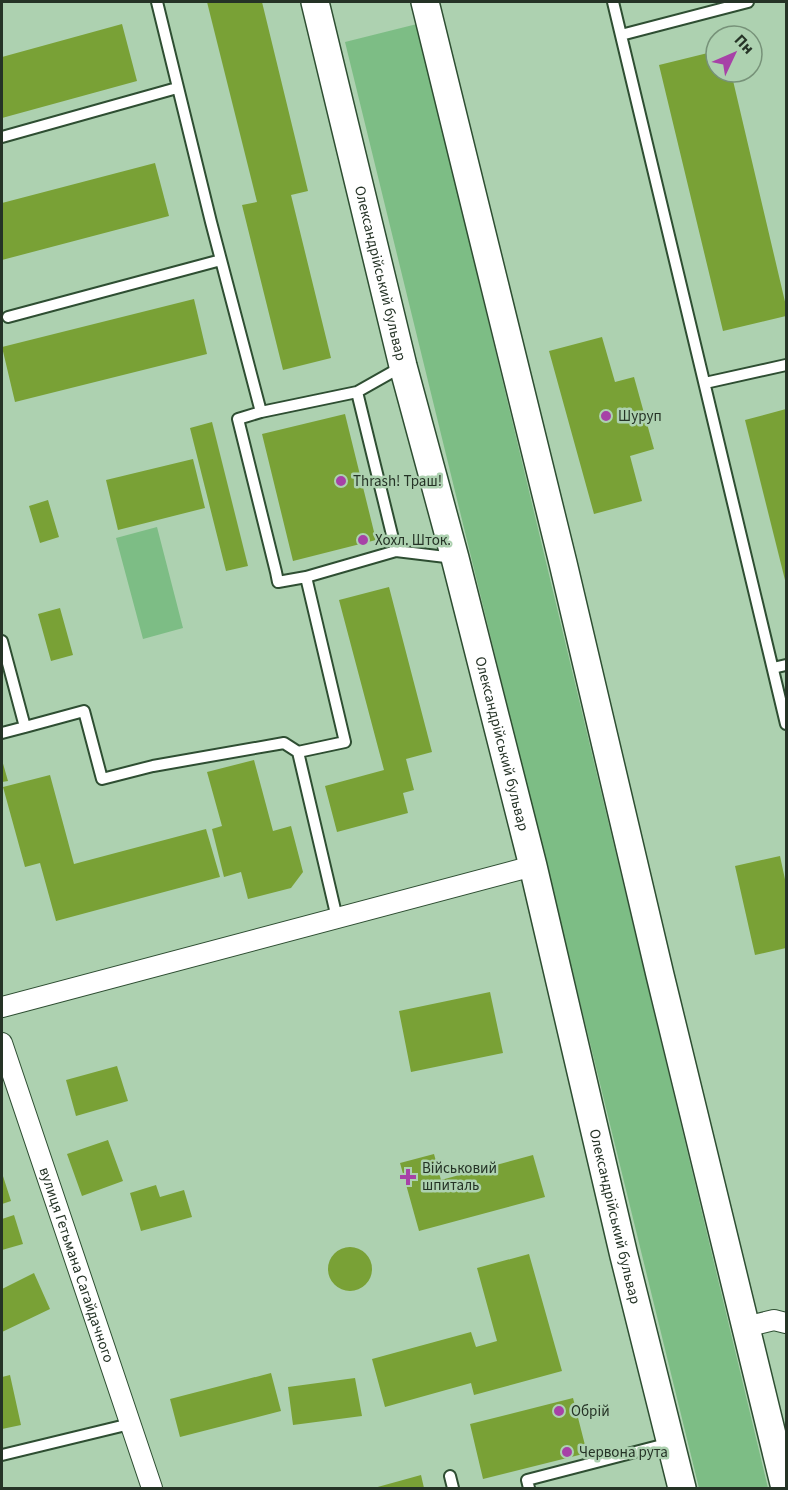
<svg xmlns="http://www.w3.org/2000/svg" width="788" height="1490" font-family="'Source Sans 3',sans-serif">
<style>
.green{fill:#7dbd85}
.building{fill:#79a136}
.lines{fill:none;stroke-linecap:round;stroke-linejoin:round}
.service-casing{stroke:#2e4e32;stroke-width:14}
.minor-casing{stroke:#2e4e32;stroke-width:22}
.secondary-casing{stroke:#2e4e32;stroke-width:30}
.service{stroke:#fff;stroke-width:10}
.minor{stroke:#fff;stroke-width:20}
.secondary{stroke:#fff;stroke-width:27}
.poi-dot{fill:#a742a7;stroke:#add1b0;stroke-width:2}
.labels{text-anchor:middle;stroke-width:5;stroke-linejoin:round;paint-order:stroke}
.street-label{font-size:15px;fill:#253326;stroke:#add1b0}
.poi-label{font-size:15px;fill:#253326;stroke:#add1b0;text-anchor:start}
</style>
<rect width="100%" height="100%" fill="#add1b0"/>
<path class="green" d="M 417,24 L 768,1488 L 699,1488 L 345,42 Z
M 157,527 L 183,628 L 143,639 L 116,538 Z"/>
<path class="building" d="M 207,2 L 262,2 L 308,191 L 291,195 L 331,358 L 283,370 L 242,205 L 257,202 Z
M 122,24 L 137,81 L 2,118 L 2,57 Z
M 716,51 L 716,72 L 731,72 L 786,306 L 786,316 L 723,331 L 659,65 Z
M 155,163 L 169,216 L 2,260 L 2,203 Z
M 194,299 L 207,354 L 15,402 L 2,347 Z
M 602,337 L 615,382 L 634,377 L 654,449 L 630,456 L 642,501 L 594,514 L 549,351 Z
M 786,409 L 786,584 L 745,420 Z
M 345,414 L 376,540 L 293,561 L 262,434 Z
M 212,422 L 248,566 L 226,571 L 190,428 Z
M 193,459 L 205,508 L 118,530 L 106,480 Z
M 48,500 L 59,537 L 40,543 L 29,506 Z
M 389,587 L 432,752 L 406,759 L 414,790 L 403,793 L 408,813 L 337,832 L 325,786 L 384,770 L 339,600 Z
M 60,608 L 73,655 L 51,661 L 38,614 Z
M 2,760 L 8,781 L 2,782 Z
M 254,760 L 273,831 L 291,826 L 303,872 L 291,888 L 248,899 L 241,872 L 224,877 L 212,829 L 222,826 L 207,772 Z
M 50,775 L 74,864 L 206,829 L 220,877 L 56,921 L 40,863 L 25,867 L 3,787 Z
M 780,856 L 786,884 L 786,948 L 755,955 L 735,866 Z
M 490,992 L 503,1053 L 411,1072 L 399,1011 Z
M 117,1066 L 128,1101 L 76,1116 L 66,1080 Z
M 108,1140 L 123,1181 L 82,1196 L 67,1154 Z
M 434,1154 L 441,1180 L 533,1155 L 545,1197 L 419,1231 L 400,1163 Z
M 2,1173 L 11,1201 L 2,1204 Z
M 156,1185 L 160,1197 L 184,1190 L 192,1217 L 141,1231 L 130,1193 Z
M 14,1215 L 23,1244 L 2,1250 L 2,1219 Z
M328 1269a22 22 0 1 1 44 0a22 22 0 1 1-44 0Z
M 529,1254 L 562,1371 L 474,1395 L 471,1383 L 385,1407 L 372,1359 L 471,1332 L 476,1347 L 497,1341 L 477,1268 Z
M 34,1273 L 50,1309 L 2,1332 L 2,1289 Z
M 271,1373 L 281,1411 L 180,1437 L 170,1399 Z
M 10,1375 L 21,1425 L 2,1429 L 2,1377 Z
M 355,1378 L 362,1416 L 293,1425 L 288,1387 Z
M 573,1398 L 587,1453 L 483,1479 L 470,1424 Z
M 421,1475 L 424,1488 L 374,1488 Z"/>
<g class="lines">
<defs>
<path id="service" d="M 613,2 L 786,724
M 621,35 L 748,2
M 2,137 L 177,88
M 8,317 L 221,260
M 403,366 L 357,392 L 396,551 L 454,558
M 705,383 L 786,365
M 261,412 L 357,392
M 306,577 L 396,551
M 2,641 L 25,727 L 84,711 L 102,779 L 153,766 L 284,743 L 298,752 L 345,742 L 306,577 L 278,582 L 276,572 L 238,419 L 261,412 L 211,222 L 157,2
M 773,668 L 786,665
M 2,733 L 25,727
M 298,752 L 337,918
M 2,1455 L 130,1424
M 450,1476 L 453,1488
M 529,1488 L 527,1480 L 670,1443"/>
<g id="minor">
<path d="M 2,1007 L 533,866"/>
<path id="s1" d="M 2,1043 L 152,1488"/>
<path d="M 745,1327 L 774,1320 L 786,1323"/>
</g>
<g id="secondary">
<path id="s2" d="M 315,2 L 403,366 L 455,558 L 533,866 L 624,1256 L 682,1488"/>
<path d="M 425,2 L 563,563 L 660,975 L 785,1488"/>
</g>
</defs>
<use href="#service" class="service-casing"/>
<use href="#minor" class="minor-casing"/>
<use href="#secondary" class="secondary-casing"/>
<use href="#service" class="service"/>
<use href="#minor" class="minor"/>
<use href="#secondary" class="secondary"/>
</g>
<g class="poi-dot">
<circle cx="606" cy="416" r="6"/>
<circle cx="341" cy="481" r="6"/>
<circle cx="363" cy="540" r="6"/>
<path d="M405 1168h6v6h6v6h-6v6h-6v-6h-6v-6h6z"/>
<circle cx="559" cy="1411" r="6"/>
<circle cx="567" cy="1452" r="6"/>
</g>
<g class="labels">
<g class="street-label">
<text dy="5" stroke="none"><textPath href="#s2" startOffset="279">Олександрійський бульвар</textPath></text>
<text dy="5" stroke="none"><textPath href="#s2" startOffset="765">Олександрійський бульвар</textPath></text>
<text dy="5" stroke="none"><textPath href="#s2" startOffset="1251">Олександрійський бульвар</textPath></text>
<text dy="5" stroke="none"><textPath href="#s1" startOffset="234">вулиця Гетьмана Сагайдачного</textPath></text>
</g>
<g class="poi-label">
<text x="618" y="421">Шуруп</text>
<text x="353" y="486">Thrash! Траш!</text>
<text x="375" y="545">Хохл. Шток.</text>
<text x="422" y="1173">Військовий<tspan x="422" dy="17">шпиталь</tspan></text>
<text x="571" y="1416">Обрій</text>
<text x="579" y="1457">Червона рута</text>
</g>
</g>
<rect width="788" height="1490" fill="none" stroke="#253326" stroke-width="6"/>
<g transform="translate(734 54) rotate(46)"><circle r="28" fill="#add1b0" stroke="#779279" stroke-width="1.5"/>
<path d="M0-4.5L10 22L0 15L-10 22Z" fill="#a742a7"/>
<text y="-9" font-size="16" font-weight="bold" text-anchor="middle" fill="#253326">Пн</text>
</g>
</svg>
